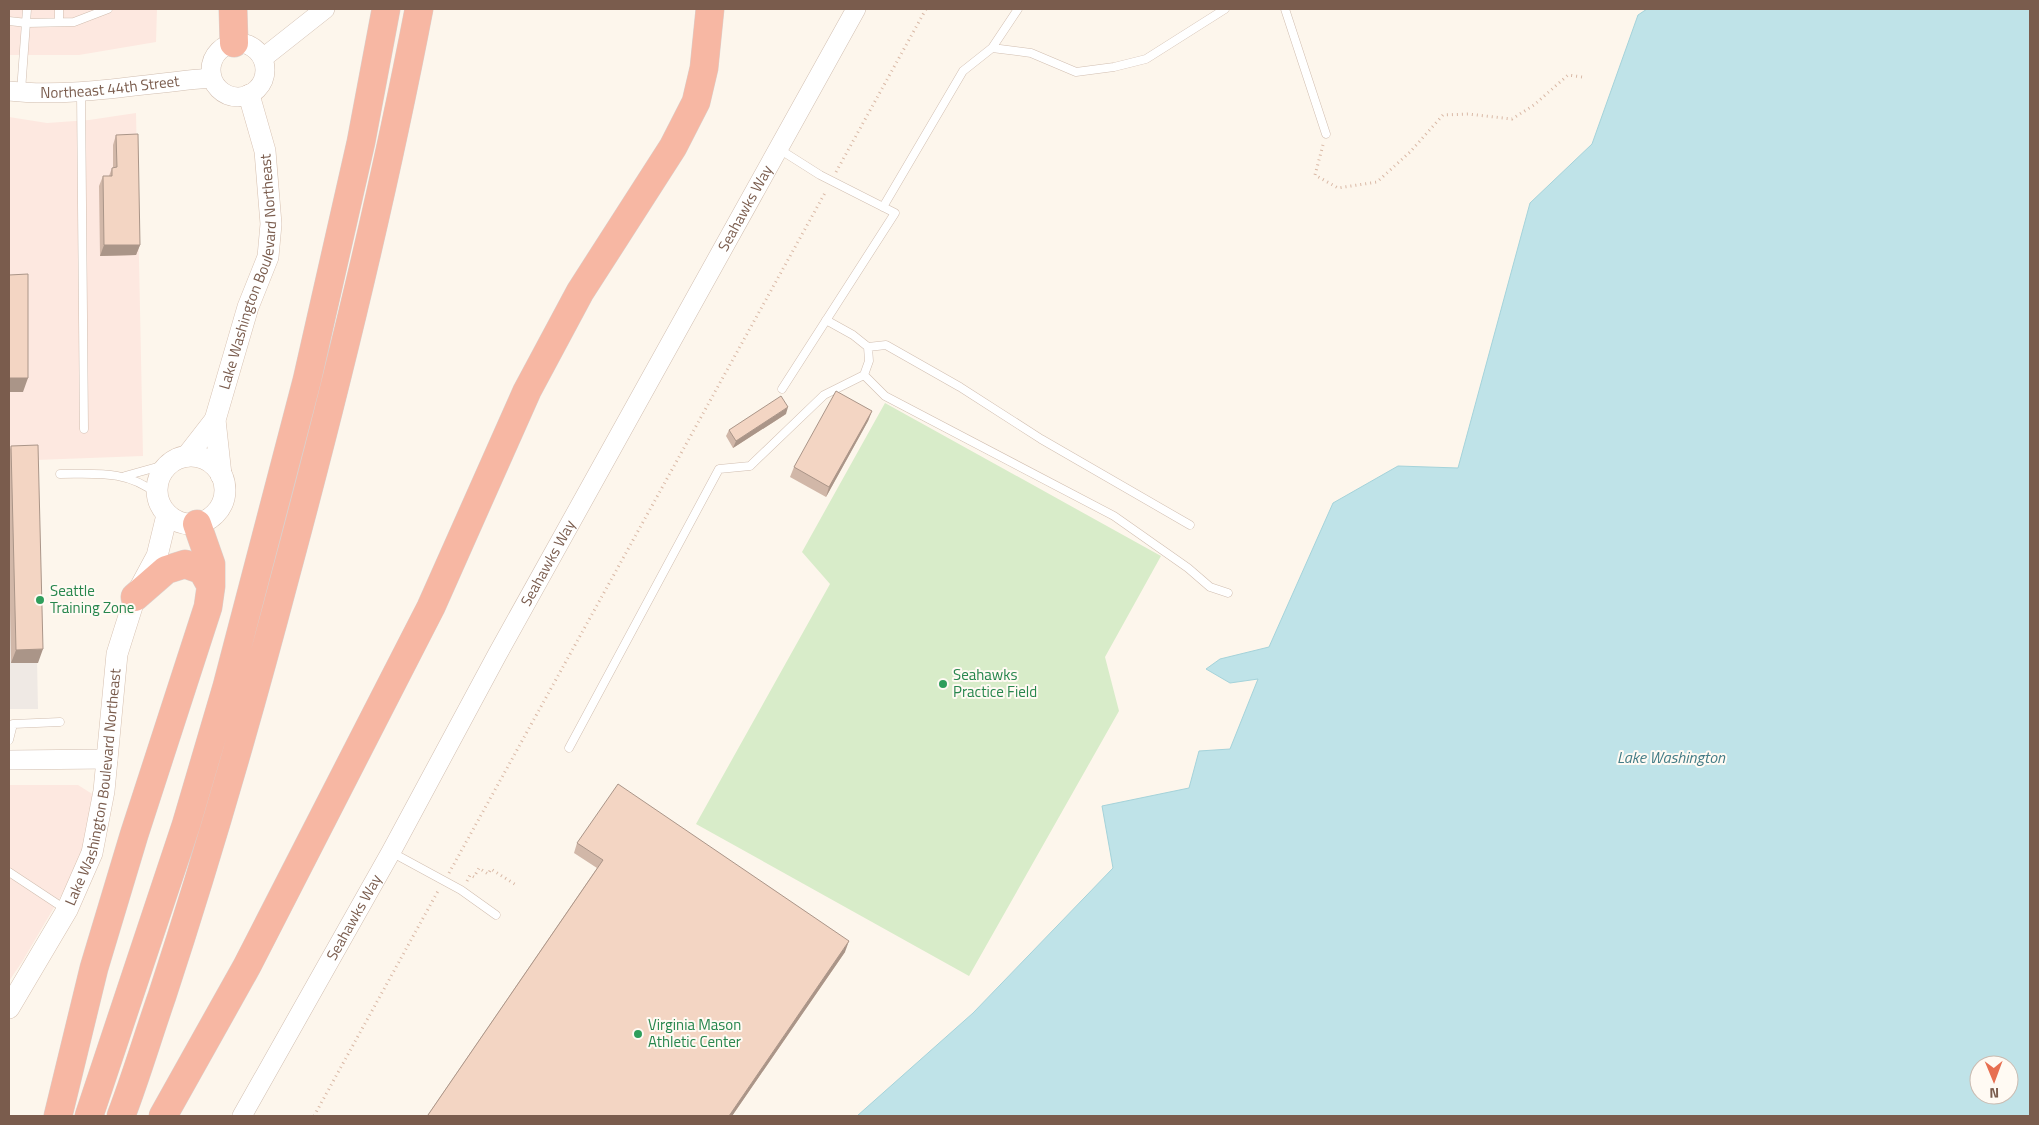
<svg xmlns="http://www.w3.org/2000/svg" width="2039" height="1125" font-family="'Titillium Web',sans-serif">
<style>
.commercial{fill:#fde8e0}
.industrial{fill:#efe9e4}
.green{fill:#d8ecc9}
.water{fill:#bfe3e8;stroke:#a5d3da;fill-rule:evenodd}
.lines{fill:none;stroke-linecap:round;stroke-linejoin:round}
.service-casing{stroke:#d1beb0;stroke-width:9}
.tertiary-casing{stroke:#d1beb0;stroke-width:20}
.secondary-casing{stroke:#d6c0b0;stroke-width:22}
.motorway-casing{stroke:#dad1cd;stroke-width:29}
.path{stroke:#d9b8a5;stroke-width:3;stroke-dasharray:1 4;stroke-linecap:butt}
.service{stroke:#fff;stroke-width:8}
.tertiary{stroke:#fff;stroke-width:19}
.secondary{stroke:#fff;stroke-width:21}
.motorway{stroke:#f7b7a3;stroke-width:28}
.wall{fill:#d1b7a8}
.shaded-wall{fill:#aa9588}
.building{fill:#f3d5c3;stroke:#aa9588}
.leisure-dot{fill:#2e9e5b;stroke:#fffaf3;stroke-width:2}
.labels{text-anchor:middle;stroke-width:4;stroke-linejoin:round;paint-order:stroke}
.street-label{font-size:15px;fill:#7a5c4d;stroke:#fffaf3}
.leisure-label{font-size:15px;fill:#27864d;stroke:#fffaf3;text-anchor:start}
.water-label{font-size:16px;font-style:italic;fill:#437c86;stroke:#fffaf3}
</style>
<rect width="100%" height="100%" fill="#fdf6ec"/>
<path class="commercial" d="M 9,9 L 157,9 L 156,42 L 79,55 L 9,55 Z
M 136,113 L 143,456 L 9,461 L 9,117 L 47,123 L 89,120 Z
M 9,785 L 78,785 L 97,797 L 96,836 L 22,962 L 9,981 Z"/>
<path class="industrial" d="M 33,460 L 38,709 L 9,709 L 9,461 Z"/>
<path class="green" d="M 885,403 L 1161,556 L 1105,657 L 1119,711 L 969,976 L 696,824 L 830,584 L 802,552 Z"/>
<path class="water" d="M 1647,9 L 2030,9 L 2030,1116 L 857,1116 L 973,1013 L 1113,868 L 1102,806 L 1189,788 L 1199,751 L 1230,749 L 1258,679 L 1230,683 L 1206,669 L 1220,659 L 1269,647 L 1333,503 L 1398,466 L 1458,468 L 1530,203 L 1592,144 L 1638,15 ZM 1979,1065 L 2009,1065 L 2009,1095 L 1979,1095 Z"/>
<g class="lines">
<defs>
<path id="service" d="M 59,9 L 59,22
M 1285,9 L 1326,134
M 9,21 L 27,23 L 74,22 L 108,9
M 992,48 L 1018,9
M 21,91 L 27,9
M 81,92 L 84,429
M 779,149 L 820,175 L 895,213 L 782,389
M 883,207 L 963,71 L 992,48 L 1031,53 L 1076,72 L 1114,67 L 1146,59 L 1225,9
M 868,347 L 886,345 L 960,387 L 1041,439 L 1190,525
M 864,375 L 885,396 L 1114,516 L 1188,568 L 1210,587 L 1228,593
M 60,474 C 97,474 127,470 157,494
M 125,476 L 168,464
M 9,740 L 13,724 L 60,722
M 569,748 L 719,469 L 750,466 L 824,395 L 864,375 L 869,361 L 868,347 L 853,335 L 826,320
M 391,852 L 461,890 L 496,915
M 9,872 L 65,909"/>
<g id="tertiary">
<circle cx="238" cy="70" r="27"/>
<path d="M 263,58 L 325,9"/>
<path id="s1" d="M 9,91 C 74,98 146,83 211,78"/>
<path d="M 9,760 L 108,759"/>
<path id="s2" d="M 242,1116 L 391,852 L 497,655 L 856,9"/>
</g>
<g id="secondary">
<path d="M 187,456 L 215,420"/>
<circle cx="191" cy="490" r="34"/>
<path id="s3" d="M 221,475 L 215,420 L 248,307 L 268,257 L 271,224 L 265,151 L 249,95"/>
<path id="s4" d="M 9,1008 L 67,910 L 92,853 L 104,791 L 117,654 L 135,597 L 157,556 L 167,515"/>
</g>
<path id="motorway" d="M 233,9 L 234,43
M 135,597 L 166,570 L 185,564 L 202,570 L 211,586
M 58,1116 L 94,968 L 134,835 L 208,607 L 211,586 L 211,564 L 197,524
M 89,1116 L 186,825 L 227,686 L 307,380 L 361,142 L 386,9
M 121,1116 C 136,1077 148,1036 162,996 C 207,859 247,721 284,581 C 335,392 382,201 419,9
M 163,1116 L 247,966 L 431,607 L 527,391 L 580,292 L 673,147 L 696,102 L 704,68 L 710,9"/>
</defs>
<use href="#service" class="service-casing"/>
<use href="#tertiary" class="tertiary-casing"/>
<use href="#secondary" class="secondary-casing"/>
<use href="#motorway" class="motorway-casing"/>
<path class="path" d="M 1323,145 L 1315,175 L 1338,188 L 1377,182 L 1410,152 L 1443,115 L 1468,114 L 1512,119 L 1534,105 L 1568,75 L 1582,77
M 836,172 L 926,9
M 449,873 L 826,191
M 467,881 L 470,875 L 474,877 L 479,868 L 488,874 L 491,869 L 516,885
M 314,1116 L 438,891"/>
<use href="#service" class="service"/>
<use href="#tertiary" class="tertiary"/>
<use href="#secondary" class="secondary"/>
<use href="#motorway" class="motorway"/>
</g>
<path class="wall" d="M 116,135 L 140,245 L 136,255 L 100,256 L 99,186 L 103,176 L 109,176 L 112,168 L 113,168 L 113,145 Z
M 872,411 L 868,421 L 826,497 L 790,477 L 794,467 Z
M 786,414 L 733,448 L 726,436 L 729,430 Z
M 11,446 L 38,663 L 11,663 L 9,557 L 9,453 Z
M 577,843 L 845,952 L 732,1116 L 427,1116 L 597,868 L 574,853 Z"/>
<path class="shaded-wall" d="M 104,245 L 140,245 L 136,255 L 100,256 Z
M 9,378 L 28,378 L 23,392 L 9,392 Z
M 788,407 L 786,414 L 733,448 L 736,441 Z
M 872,411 L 868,421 L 826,497 L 829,487 Z
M 43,649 L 38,663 L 11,663 L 16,650 Z
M 849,941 L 845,952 L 732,1116 L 729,1116 Z"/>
<path class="building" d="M 138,134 L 140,245 L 104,245 L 103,176 L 112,176 L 112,168 L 117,167 L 116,135 Z
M 28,274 L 28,378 L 9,378 L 9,275 Z
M 836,391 L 872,411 L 829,487 L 794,467 Z
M 781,396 L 788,407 L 736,441 L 729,430 Z
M 38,445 L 43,649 L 16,650 L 11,446 Z
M 618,784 L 849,941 L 729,1116 L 429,1116 L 428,1115 L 603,860 L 577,843 Z"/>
<g class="leisure-dot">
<circle cx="40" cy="600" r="5"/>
<circle cx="943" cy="684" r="5"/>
<circle cx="638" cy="1034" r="5"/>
</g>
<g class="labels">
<g class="street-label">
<text dy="5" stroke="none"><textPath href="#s1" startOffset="101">Northeast 44th Street</textPath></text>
<text dy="5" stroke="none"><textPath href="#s2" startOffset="1038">Seahawks Way</textPath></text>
<text dy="5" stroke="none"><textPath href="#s3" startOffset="209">Lake Washington Boulevard Northeast</textPath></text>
<text dy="5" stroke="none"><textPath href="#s2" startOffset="632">Seahawks Way</textPath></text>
<text dy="5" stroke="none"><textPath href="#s4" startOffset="241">Lake Washington Boulevard Northeast</textPath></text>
<text dy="5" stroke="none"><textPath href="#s2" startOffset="228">Seahawks Way</textPath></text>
</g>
<g class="leisure-label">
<text x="50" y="596">Seattle<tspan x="50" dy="17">Training Zone</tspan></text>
<text x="953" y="680">Seahawks<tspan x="953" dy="17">Practice Field</tspan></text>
<text x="648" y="1030">Virginia Mason<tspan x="648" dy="17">Athletic Center</tspan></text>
</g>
<g class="water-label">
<text x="1671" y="763">Lake Washington</text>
</g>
</g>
<rect width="2039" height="1125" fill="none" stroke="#7a5c4d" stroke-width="20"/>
<g transform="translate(1994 1080) rotate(179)"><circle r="24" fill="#fffaf3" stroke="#cabbb1"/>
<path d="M0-4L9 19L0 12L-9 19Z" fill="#e76f51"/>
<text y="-8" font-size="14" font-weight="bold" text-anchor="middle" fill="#7a5c4d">N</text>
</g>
</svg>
